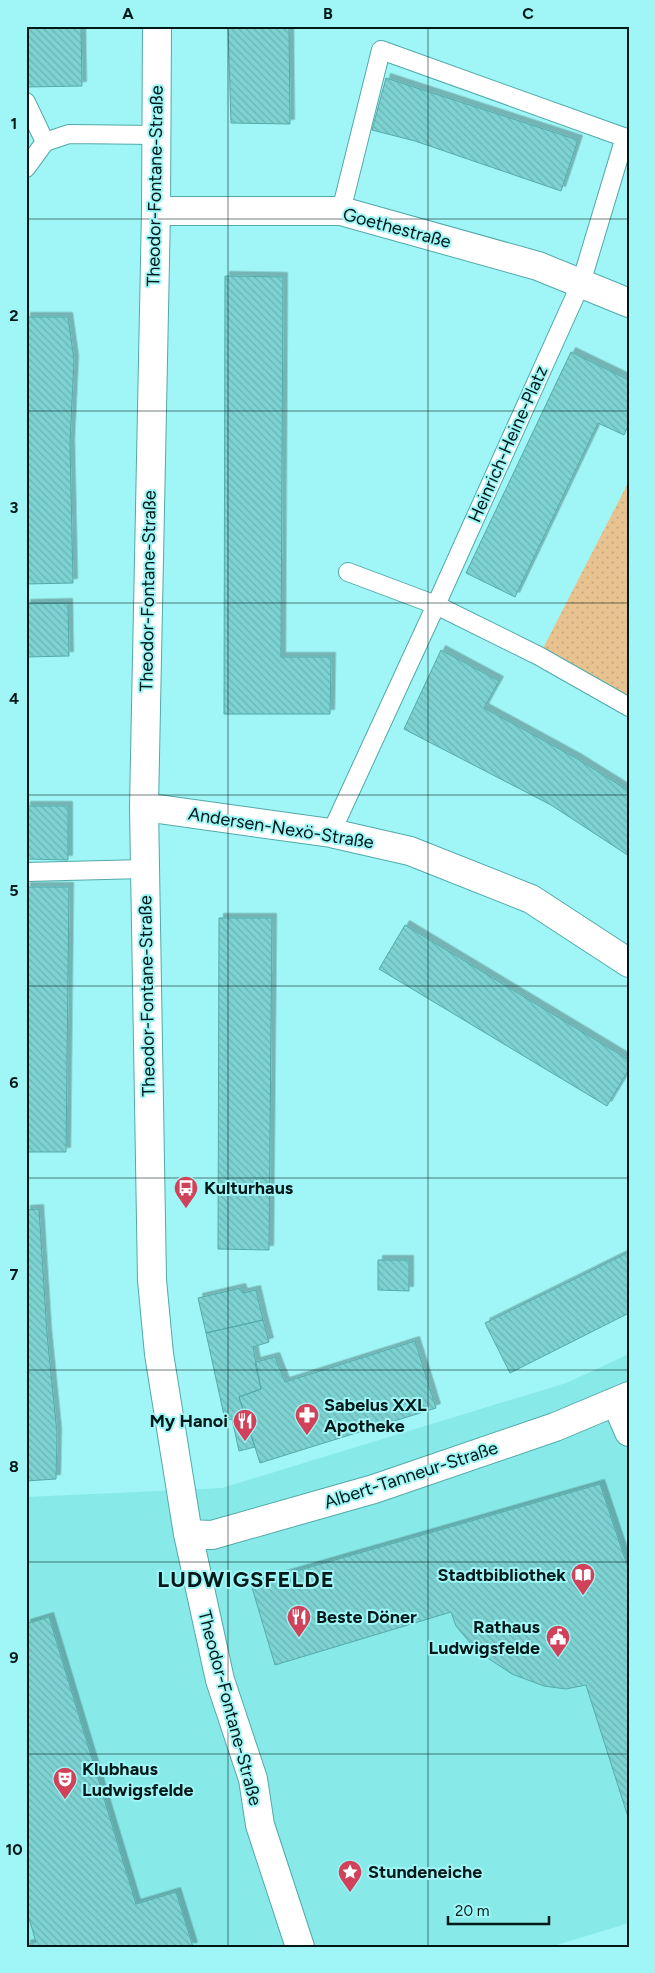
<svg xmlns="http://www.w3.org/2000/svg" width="655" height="1973" font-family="Figtree,sans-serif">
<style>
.built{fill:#88e9e9}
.park{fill:url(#park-dots)}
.building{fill:url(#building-back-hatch);stroke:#5aa;filter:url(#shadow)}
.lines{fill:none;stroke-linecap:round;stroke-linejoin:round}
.service-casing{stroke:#53a9a9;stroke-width:20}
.minor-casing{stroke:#53a9a9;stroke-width:30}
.service{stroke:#fff;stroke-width:18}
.minor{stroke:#fff;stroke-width:28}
.grid{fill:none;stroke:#001818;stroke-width:1;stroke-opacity:0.55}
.labels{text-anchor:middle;stroke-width:4;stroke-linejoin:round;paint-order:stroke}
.street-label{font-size:18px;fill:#001818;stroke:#a0f6f6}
.poi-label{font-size:18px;font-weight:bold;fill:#001818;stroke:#a0f6f6;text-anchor:start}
.district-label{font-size:22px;font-weight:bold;letter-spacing:1px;fill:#001818;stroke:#a0f6f6}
.neatline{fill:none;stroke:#001818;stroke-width:2}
.grid-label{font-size:16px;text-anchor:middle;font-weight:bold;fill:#001818}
</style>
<defs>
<pattern id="park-dots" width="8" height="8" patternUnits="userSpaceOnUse" patternTransform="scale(1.25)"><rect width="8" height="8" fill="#e8c390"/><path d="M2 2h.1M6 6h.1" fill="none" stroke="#c5a77b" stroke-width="1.8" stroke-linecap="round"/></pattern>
<pattern id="building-back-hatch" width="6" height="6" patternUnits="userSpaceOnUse" patternTransform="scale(1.25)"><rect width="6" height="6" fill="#7dd2d2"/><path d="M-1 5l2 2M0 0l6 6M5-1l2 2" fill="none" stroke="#6ab4b4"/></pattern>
<filter id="shadow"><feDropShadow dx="4.5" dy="-4.5" stdDeviation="0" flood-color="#0004"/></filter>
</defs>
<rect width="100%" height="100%" fill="#a0f6f6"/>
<path class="built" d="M 629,1354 L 629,1923 L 550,1947 L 26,1947 L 26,1497 L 222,1488 L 566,1383 Z"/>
<path class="park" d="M 629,481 L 629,707 L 539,656 Z"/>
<path class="building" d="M 26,26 L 81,26 L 82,86 L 26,87 Z
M 228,26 L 289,26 L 290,124 L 231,123 Z
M 386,78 L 578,140 L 561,191 L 415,141 L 372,130 Z
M 225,276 L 283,277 L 281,657 L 331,657 L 330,714 L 224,714 Z
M 26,317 L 68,317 L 74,360 L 70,443 L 73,583 L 26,584 Z
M 571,352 L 629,380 L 629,424 L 624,435 L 598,423 L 515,597 L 466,573 Z
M 68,603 L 69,656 L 26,657 L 26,604 Z
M 441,650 L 499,681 L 484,708 L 576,758 L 629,791 L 629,856 L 551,805 L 404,729 Z
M 26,806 L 68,806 L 68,860 L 26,859 Z
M 26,887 L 69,887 L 66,1152 L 26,1152 Z
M 219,918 L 272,918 L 269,1250 L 218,1249 Z
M 405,925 L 629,1060 L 629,1069 L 607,1106 L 379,969 Z
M 39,1209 L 47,1334 L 57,1433 L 56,1479 L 26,1481 L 26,1210 Z
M 629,1252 L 629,1313 L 510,1373 L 485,1323 Z
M 378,1260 L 409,1260 L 409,1291 L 378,1290 Z
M 241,1288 L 243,1293 L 256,1290 L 263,1320 L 206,1333 L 198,1298 Z
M 263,1320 L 269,1342 L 253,1347 L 261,1389 L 239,1397 L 255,1447 L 239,1451 L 232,1419 L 225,1420 L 206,1333 Z
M 415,1341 L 436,1408 L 260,1463 L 239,1397 L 261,1389 L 255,1363 L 256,1362 L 275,1357 L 285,1382 Z
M 600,1484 L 629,1571 L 629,1820 L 586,1685 L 566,1689 L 544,1686 L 512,1674 L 477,1651 L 456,1626 L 451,1612 L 275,1665 L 251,1584 Z
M 49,1617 L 136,1904 L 176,1892 L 193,1947 L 26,1947 L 26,1945 L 36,1942 L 26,1908 L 26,1624 Z"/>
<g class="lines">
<defs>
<path id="service" d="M 26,102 L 45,142
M 26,168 L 45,142 L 69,134 L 156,135
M 341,211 L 381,50 L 629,139
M 348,572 L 436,605 L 539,656 L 629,707
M 331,833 L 436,605 L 581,283 L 625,137
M 26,872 L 144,869"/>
<path id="minor" d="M 157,26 L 156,211 L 144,807 L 152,1280 L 159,1354 L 188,1534 L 220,1680 L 253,1779 L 260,1825 L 300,1947
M 156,211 L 341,211 L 538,266 L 629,303
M 144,807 L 331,833 L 410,851 L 531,899 L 629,963
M 616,1402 L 629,1432
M 188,1534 L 212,1535 L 374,1489 L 555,1427 L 629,1396"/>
</defs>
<use href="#service" class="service-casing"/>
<use href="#minor" class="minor-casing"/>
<use href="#service" class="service"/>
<use href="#minor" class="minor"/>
</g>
<path class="grid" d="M 228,26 L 228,1947M 428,26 L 428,1947M 26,219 L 629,219M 26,411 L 629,411M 26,603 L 629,603M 26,795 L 629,795M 26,986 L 629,986M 26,1178 L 629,1178M 26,1370 L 629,1370M 26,1562 L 629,1562M 26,1754 L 629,1754"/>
<defs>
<symbol id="bus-pin" viewBox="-11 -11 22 30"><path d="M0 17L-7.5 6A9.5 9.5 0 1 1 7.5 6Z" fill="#d14159" stroke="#a0f6f6"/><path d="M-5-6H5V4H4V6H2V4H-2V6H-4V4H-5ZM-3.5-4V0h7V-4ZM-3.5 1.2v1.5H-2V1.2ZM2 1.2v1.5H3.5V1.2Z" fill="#fff"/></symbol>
<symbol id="pharmacy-pin" viewBox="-11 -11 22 30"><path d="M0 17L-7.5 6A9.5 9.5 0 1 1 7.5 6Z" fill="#d14159" stroke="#a0f6f6"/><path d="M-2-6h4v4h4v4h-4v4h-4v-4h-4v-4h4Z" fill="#fff"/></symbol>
<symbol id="restaurant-pin" viewBox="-11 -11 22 30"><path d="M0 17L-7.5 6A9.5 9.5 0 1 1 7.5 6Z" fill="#d14159" stroke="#a0f6f6"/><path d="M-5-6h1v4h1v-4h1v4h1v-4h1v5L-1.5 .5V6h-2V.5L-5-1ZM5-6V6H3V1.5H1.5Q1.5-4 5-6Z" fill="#fff"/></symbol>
<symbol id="library-pin" viewBox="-11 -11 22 30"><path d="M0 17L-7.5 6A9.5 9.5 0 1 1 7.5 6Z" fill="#d14159" stroke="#a0f6f6"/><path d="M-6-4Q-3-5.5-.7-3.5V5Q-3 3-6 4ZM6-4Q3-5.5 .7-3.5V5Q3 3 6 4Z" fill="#fff"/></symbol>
<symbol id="civic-pin" viewBox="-11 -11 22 30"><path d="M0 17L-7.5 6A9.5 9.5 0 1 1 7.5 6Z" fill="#d14159" stroke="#a0f6f6"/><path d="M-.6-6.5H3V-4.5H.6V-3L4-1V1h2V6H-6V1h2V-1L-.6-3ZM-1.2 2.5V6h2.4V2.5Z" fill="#fff"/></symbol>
<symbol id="theatre-pin" viewBox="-11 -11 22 30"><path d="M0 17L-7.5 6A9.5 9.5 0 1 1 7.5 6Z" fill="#d14159" stroke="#a0f6f6"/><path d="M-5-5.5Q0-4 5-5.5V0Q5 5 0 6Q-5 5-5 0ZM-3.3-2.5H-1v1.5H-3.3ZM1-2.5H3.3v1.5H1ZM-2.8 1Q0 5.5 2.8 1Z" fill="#fff"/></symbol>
<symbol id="sight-pin" viewBox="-11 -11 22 30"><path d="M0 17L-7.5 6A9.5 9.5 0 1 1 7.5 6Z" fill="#d14159" stroke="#a0f6f6"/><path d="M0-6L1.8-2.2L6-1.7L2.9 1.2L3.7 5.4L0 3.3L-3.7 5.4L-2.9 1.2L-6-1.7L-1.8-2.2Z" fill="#fff"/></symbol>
</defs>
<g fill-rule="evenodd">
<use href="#bus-pin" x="172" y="1174" width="28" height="38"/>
<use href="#pharmacy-pin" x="293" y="1401" width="28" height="38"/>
<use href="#restaurant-pin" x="231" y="1407" width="28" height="38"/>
<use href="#library-pin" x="569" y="1561" width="28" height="38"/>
<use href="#restaurant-pin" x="285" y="1603" width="28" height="38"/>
<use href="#civic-pin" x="544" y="1623" width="28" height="38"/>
<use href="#theatre-pin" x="51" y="1765" width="28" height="38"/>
<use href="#sight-pin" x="336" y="1858" width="28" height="38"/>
</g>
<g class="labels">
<g class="street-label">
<text transform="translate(155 186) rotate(-89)" y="6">Theodor-Fontane-Straße</text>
<text transform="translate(397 228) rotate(15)" y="6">Goethestraße</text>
<text transform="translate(508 444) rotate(-66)" y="6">Heinrich-Heine-Platz</text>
<text transform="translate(148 591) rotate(-89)" y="6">Theodor-Fontane-Straße</text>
<text transform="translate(281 828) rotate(9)" y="6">Andersen-Nexö-Straße</text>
<text transform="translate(147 996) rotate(-91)" y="6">Theodor-Fontane-Straße</text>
<text transform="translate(411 1475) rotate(-18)" y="6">Albert-Tanneur-Straße</text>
<text transform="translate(230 1708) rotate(75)" y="6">Theodor-Fontane-Straße</text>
</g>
<g class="poi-label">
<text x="204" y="1194">Kulturhaus</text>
<text x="324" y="1411">Sabelus XXL<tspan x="324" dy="21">Apotheke</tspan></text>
<text x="228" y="1427" text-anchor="end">My Hanoi</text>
<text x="566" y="1581" text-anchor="end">Stadtbibliothek</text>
<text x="316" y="1623">Beste Döner</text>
<text x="540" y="1633" text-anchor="end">Rathaus<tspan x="540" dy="21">Ludwigsfelde</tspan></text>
<text x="82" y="1775">Klubhaus<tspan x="82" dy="21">Ludwigsfelde</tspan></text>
<text x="368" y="1878">Stundeneiche</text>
</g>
<g class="district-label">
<text x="246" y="1587">LUDWIGSFELDE</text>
</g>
</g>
<rect width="655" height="1973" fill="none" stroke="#a0f6f6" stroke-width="55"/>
<path d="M448 1916v8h101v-8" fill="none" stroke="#001818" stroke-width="2.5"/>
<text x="455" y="1916" font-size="15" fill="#001818" stroke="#a0f6f6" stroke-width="4" paint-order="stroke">20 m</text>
<rect x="28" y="28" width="600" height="1918" class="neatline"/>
<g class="grid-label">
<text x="128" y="19">A</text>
<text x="328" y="19">B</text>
<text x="528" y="19">C</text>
<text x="14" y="129">1</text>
<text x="14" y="321">2</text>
<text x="14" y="513">3</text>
<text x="14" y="704">4</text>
<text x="14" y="896">5</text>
<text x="14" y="1088">6</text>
<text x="14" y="1280">7</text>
<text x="14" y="1472">8</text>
<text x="14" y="1663">9</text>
<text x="14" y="1855">10</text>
</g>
</svg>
